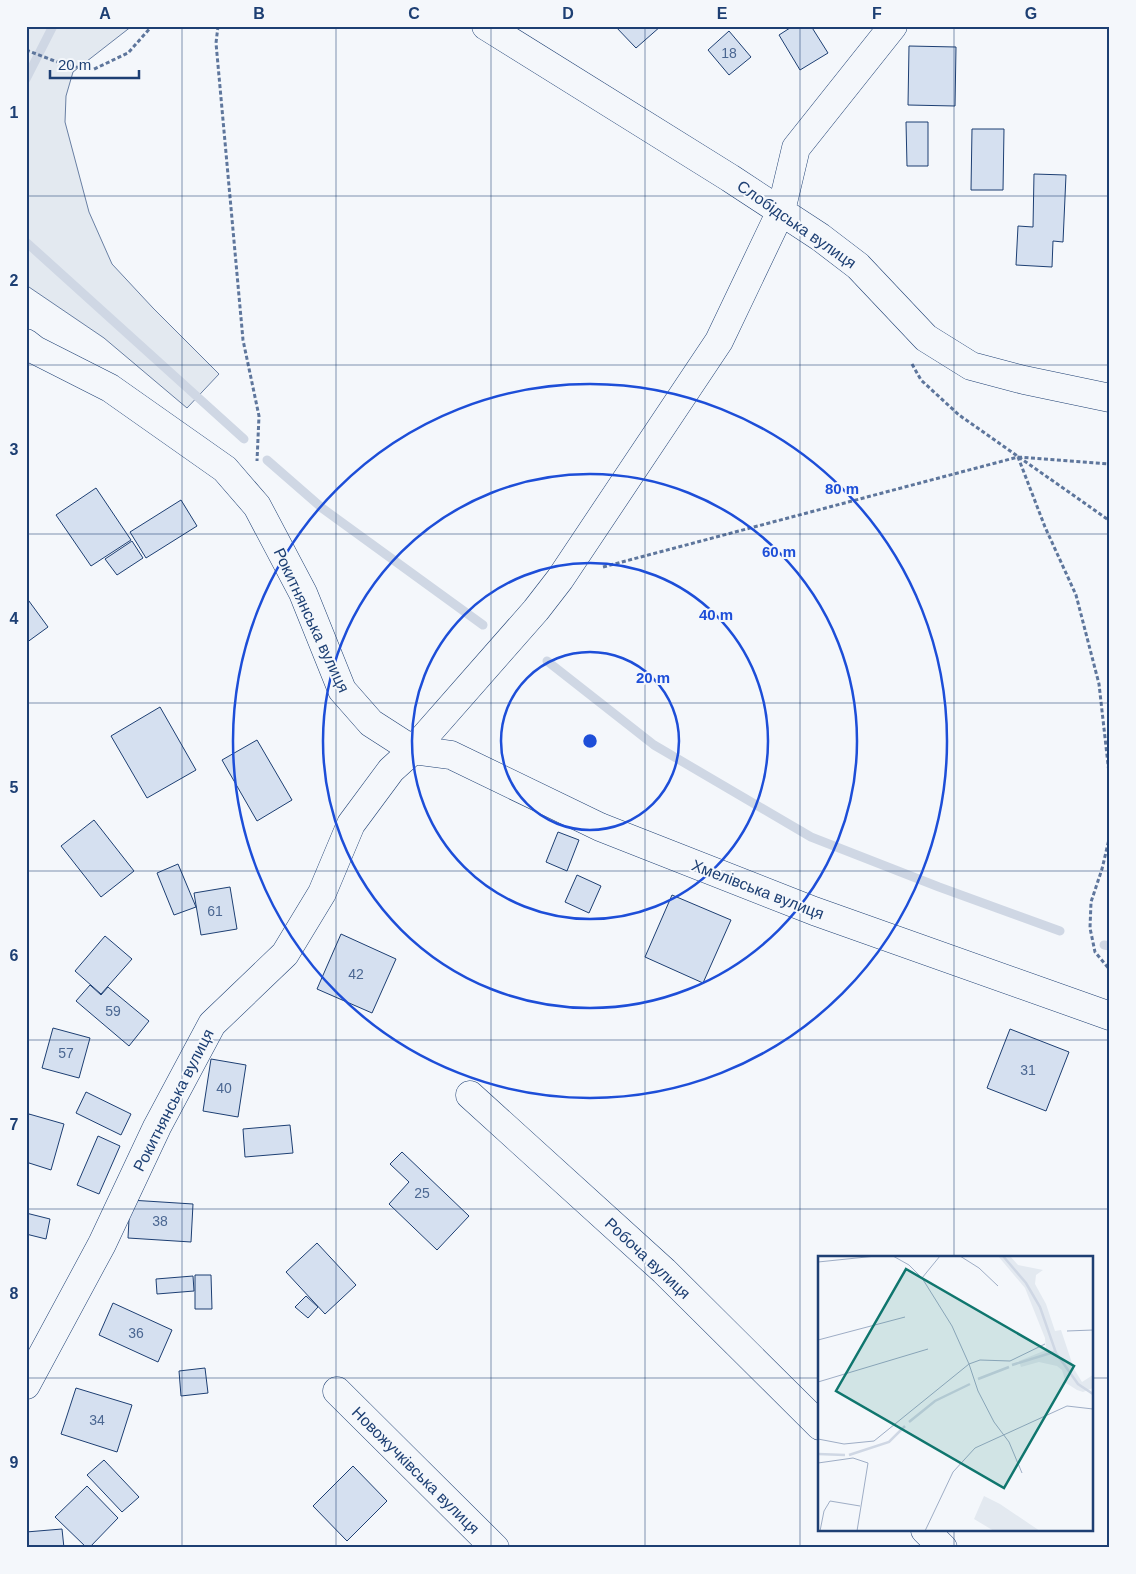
<svg xmlns="http://www.w3.org/2000/svg" width="1136" height="1574" font-family="Arial,sans-serif">
<style>
.green{fill:#e3e9f0;stroke:#687fa3}
.lines{fill:none;stroke-linecap:round;stroke-linejoin:round}
.stream{stroke:#cfd7e4;stroke-width:9}
.building{fill:#d5e0f0;stroke:#1d3f73}
.minor-casing{stroke:#1d3f73;stroke-width:29}
.path{stroke:#5e769c;stroke-width:3;stroke-dasharray:4 2.5;stroke-linecap:butt}
.minor{stroke:#f4f7fb;stroke-width:28}
.grid{fill:none;stroke:#1d3f73;stroke-width:1;stroke-opacity:0.55}
.ring{fill:none;stroke:#1d4ed8;stroke-width:2.5}
.labels{text-anchor:middle;stroke-width:4;stroke-linejoin:round;paint-order:stroke}
.number-label{font-size:14px;fill:#4b6792}
.street-label{font-size:16px;fill:#1d3f73;stroke:#f4f7fb}
.inset-river{fill:none;stroke:#cfd7e4;stroke-width:2.5}
.inset-road{fill:none;stroke:#9eadc5;stroke-width:1}
.view{fill:#0f766e;fill-opacity:0.15;stroke:#0f766e;stroke-width:2.5}
.inset-edge{fill:none;stroke:#1d3f73;stroke-width:2.5}
.centre{fill:#1d4ed8;stroke:#f4f7fb;stroke-width:2.5}
.ring-label{font-size:15px;text-anchor:middle;font-weight:bold;fill:#1d4ed8;stroke:#f4f7fb;stroke-width:4;stroke-linejoin:round;paint-order:stroke}
.neatline{fill:none;stroke:#1d3f73;stroke-width:2}
.grid-label{font-size:16px;text-anchor:middle;font-weight:bold;fill:#1d3f73}
</style>
<rect width="100%" height="100%" fill="#f4f7fb"/>
<path class="green" d="M 26,26 L 132,26 L 73,72 L 66,96 L 65,122 L 89,212 L 112,264 L 153,308 L 219,374 L 187,408 L 104,338 L 26,285 Z"/>
<g class="lines">
<path class="stream" d="M 26,79 L 53,26
M 26,242 L 244,439
M 267,460 L 322,508 L 483,625
M 547,661 L 654,745 L 811,837 L 939,887 L 1060,931
M 1104,945 L 1110,946"/>
</g>
<path class="building" d="M 615,26 L 661,26 L 636,48 Z
M 793,26 L 811,26 L 828,53 L 800,70 L 779,35 Z
M 729,31 L 751,57 L 729,75 L 708,50 Z
M 909,46 L 956,47 L 955,106 L 908,105 Z
M 906,122 L 928,122 L 928,166 L 907,166 Z
M 972,129 L 1004,129 L 1003,190 L 971,190 Z
M 1034,174 L 1066,175 L 1063,242 L 1053,241 L 1052,267 L 1016,265 L 1018,226 L 1033,227 Z
M 96,488 L 131,540 L 91,566 L 56,515 Z
M 181,500 L 197,526 L 146,558 L 130,532 Z
M 132,541 L 143,558 L 117,575 L 105,559 Z
M 26,597 L 48,627 L 26,643 Z
M 160,707 L 196,770 L 147,798 L 111,736 Z
M 257,740 L 292,800 L 257,821 L 222,760 Z
M 94,820 L 134,871 L 101,897 L 61,846 Z
M 558,832 L 579,840 L 567,871 L 546,862 Z
M 178,864 L 196,907 L 174,915 L 157,873 Z
M 577,875 L 601,886 L 589,913 L 565,902 Z
M 230,887 L 237,929 L 201,935 L 194,893 Z
M 672,895 L 731,920 L 703,983 L 645,957 Z
M 341,934 L 396,959 L 372,1013 L 317,989 Z
M 105,936 L 132,959 L 101,994 L 75,971 Z
M 90,985 L 101,995 L 108,987 L 149,1021 L 129,1046 L 76,1001 Z
M 53,1028 L 90,1038 L 79,1078 L 42,1068 Z
M 1010,1029 L 1069,1052 L 1046,1111 L 987,1088 Z
M 211,1059 L 246,1065 L 238,1117 L 203,1111 Z
M 86,1092 L 131,1114 L 121,1135 L 76,1113 Z
M 29,1114 L 64,1124 L 51,1170 L 26,1162 L 26,1123 Z
M 290,1125 L 293,1153 L 245,1157 L 243,1129 Z
M 98,1136 L 120,1146 L 99,1194 L 77,1185 Z
M 402,1152 L 469,1216 L 437,1250 L 389,1204 L 409,1182 L 390,1164 Z
M 130,1200 L 193,1204 L 191,1242 L 128,1238 Z
M 26,1213 L 50,1219 L 46,1239 L 26,1234 Z
M 317,1243 L 356,1285 L 325,1314 L 286,1272 Z
M 195,1275 L 211,1275 L 212,1309 L 195,1309 Z
M 193,1276 L 194,1291 L 157,1294 L 156,1279 Z
M 306,1296 L 318,1307 L 308,1318 L 295,1307 Z
M 113,1303 L 172,1330 L 158,1362 L 99,1335 Z
M 205,1368 L 208,1393 L 181,1396 L 179,1371 Z
M 76,1388 L 132,1405 L 117,1452 L 61,1434 Z
M 104,1460 L 139,1497 L 122,1512 L 87,1475 Z
M 353,1466 L 387,1501 L 347,1541 L 313,1506 Z
M 87,1486 L 118,1518 L 89,1548 L 87,1548 L 55,1517 Z
M 62,1529 L 64,1548 L 26,1548 L 26,1532 Z"/>
<g class="lines">
<defs>
<path id="minor" d="M 486,26 L 730,178 L 820,237 L 858,266 L 926,338 L 971,366 L 1024,380 L 1110,398
M 26,343 L 35,350 L 110,388 L 225,469 L 257,506 L 303,593 L 342,690 L 371,723 L 413,750 L 391,770 L 351,824 L 322,893 L 285,954 L 212,1024 L 157,1127 L 102,1244 L 26,1385
M 413,750 L 536,610 L 560,579 L 719,341 L 781,211 L 796,148 L 893,26
M 413,750 L 451,755 L 600,827 L 814,911 L 1110,1016
M 470,1095 L 664,1271 L 820,1426
M 337,1391 L 495,1548
M 925,1530 L 943,1548"/>
</defs>
<use href="#minor" class="minor-casing"/>
<path class="path" d="M 218,26 L 216,43 L 243,340 L 259,416 L 257,461
M 26,50 L 65,65 L 92,70 L 128,53 L 152,26
M 912,364 L 921,380 L 959,415 L 1110,521
M 1018,457 L 1110,464
M 603,567 L 1018,457 L 1045,527 L 1076,595 L 1099,684 L 1110,782
M 1110,835 L 1102,869 L 1091,902 L 1090,928 L 1095,952 L 1110,970"/>
<use href="#minor" class="minor"/>
</g>
<path class="grid" d="M 182,26 L 182,1548M 336,26 L 336,1548M 491,26 L 491,1548M 645,26 L 645,1548M 800,26 L 800,1548M 954,26 L 954,1258M 26,196 L 1110,196M 26,365 L 1110,365M 26,534 L 1110,534M 26,703 L 1110,703M 26,871 L 1110,871M 26,1040 L 1110,1040M 26,1209 L 1110,1209M 26,1378 L 820,1378M 1092,1378 L 1110,1378M 954,1530 L 954,1548"/>
<g class="ring">
<circle cx="590" cy="741" r="89"/>
<circle cx="590" cy="741" r="178"/>
<circle cx="590" cy="741" r="267"/>
<circle cx="590" cy="741" r="357"/>
</g>
<g class="labels">
<g class="number-label">
<text x="729" y="58">18</text>
<text x="215" y="916">61</text>
<text x="356" y="979">42</text>
<text x="113" y="1016">59</text>
<text x="66" y="1058">57</text>
<text x="1028" y="1075">31</text>
<text x="224" y="1093">40</text>
<text x="422" y="1198">25</text>
<text x="160" y="1226">38</text>
<text x="136" y="1338">36</text>
<text x="97" y="1425">34</text>
</g>
<g class="street-label">
<text transform="translate(797 224) rotate(35)" y="6">Слобідська вулиця</text>
<text transform="translate(312 620) rotate(65)" y="6">Рокитнянська вулиця</text>
<text transform="translate(758 889) rotate(21)" y="6">Хмелівська вулиця</text>
<text transform="translate(173 1100) rotate(-63)" y="6">Рокитнянська вулиця</text>
<text transform="translate(648 1258) rotate(43)" y="6">Робоча вулиця</text>
<text transform="translate(416 1470) rotate(45)" y="6">Новожучківська вулиця</text>
</g>
</g>
<g transform="translate(818 1256)">
<rect width="275" height="275" fill="#f4f7fb"/>
<path d="M 180,0 L 192,0 L 200,9 L 225,14 L 218,19 L 217,28 L 228,48 L 237,75 L 243,74 L 256,113 L 264,126 L 275,119 L 275,132 L 265,136 L 259,134 L 248,127 L 244,114 L 239,110 L 221,106 L 203,111 L 201,105 L 228,94 L 227,82 L 207,32 ZM 166,240 L 182,248 L 222,275 L 176,275 L 156,263 Z" fill="#e3e9f0"/>
<path class="inset-river" d="M 185,0 L 208,27 L 222,51 L 238,97 L 260,128 L 275,138M 194,109 L 236,96M 160,123 L 191,111M 91,166 L 117,145 L 152,128M 0,198 L 27,199M 31,199 L 71,186 L 87,170"/>
<path class="inset-road" d="M 75,0 L 91,9 L 104,22 L 134,70 L 151,108 L 162,104 L 192,105 L 227,88M 142,0 L 161,12 L 180,30M 0,6 L 58,0M 104,22 L 122,0M 249,75 L 275,74M 0,84 L 87,61M 0,126 L 110,93M 0,183 L 26,188 L 56,185 L 151,108 L 160,135 L 176,166 L 191,186 L 204,217M 0,207 L 35,202 L 50,207 L 39,275M 2,275 L 6,255 L 12,245 L 42,250M 107,275 L 135,216 L 157,192 L 249,150 L 275,153"/>
<path class="view" d="M 88,13 L 256,110 L 186,232 L 18,135 Z"/>
<rect width="275" height="275" class="inset-edge"/>
</g>
<circle cx="590" cy="741" r="8" class="centre"/>
<g class="ring-label">
<text x="842" y="494">80 m</text>
<text x="779" y="557">60 m</text>
<text x="716" y="620">40 m</text>
<text x="653" y="683">20 m</text>
</g>
<rect width="1136" height="1574" fill="none" stroke="#f4f7fb" stroke-width="55"/>
<path d="M50 70v8h89v-8" fill="none" stroke="#1d3f73" stroke-width="2.5"/>
<text x="58" y="70" font-size="15" fill="#1d3f73" stroke="#f4f7fb" stroke-width="4" paint-order="stroke">20 m</text>
<rect x="28" y="28" width="1080" height="1518" class="neatline"/>
<g class="grid-label">
<text x="105" y="19">A</text>
<text x="259" y="19">B</text>
<text x="414" y="19">C</text>
<text x="568" y="19">D</text>
<text x="722" y="19">E</text>
<text x="877" y="19">F</text>
<text x="1031" y="19">G</text>
<text x="14" y="118">1</text>
<text x="14" y="286">2</text>
<text x="14" y="455">3</text>
<text x="14" y="624">4</text>
<text x="14" y="793">5</text>
<text x="14" y="961">6</text>
<text x="14" y="1130">7</text>
<text x="14" y="1299">8</text>
<text x="14" y="1468">9</text>
</g>
</svg>
